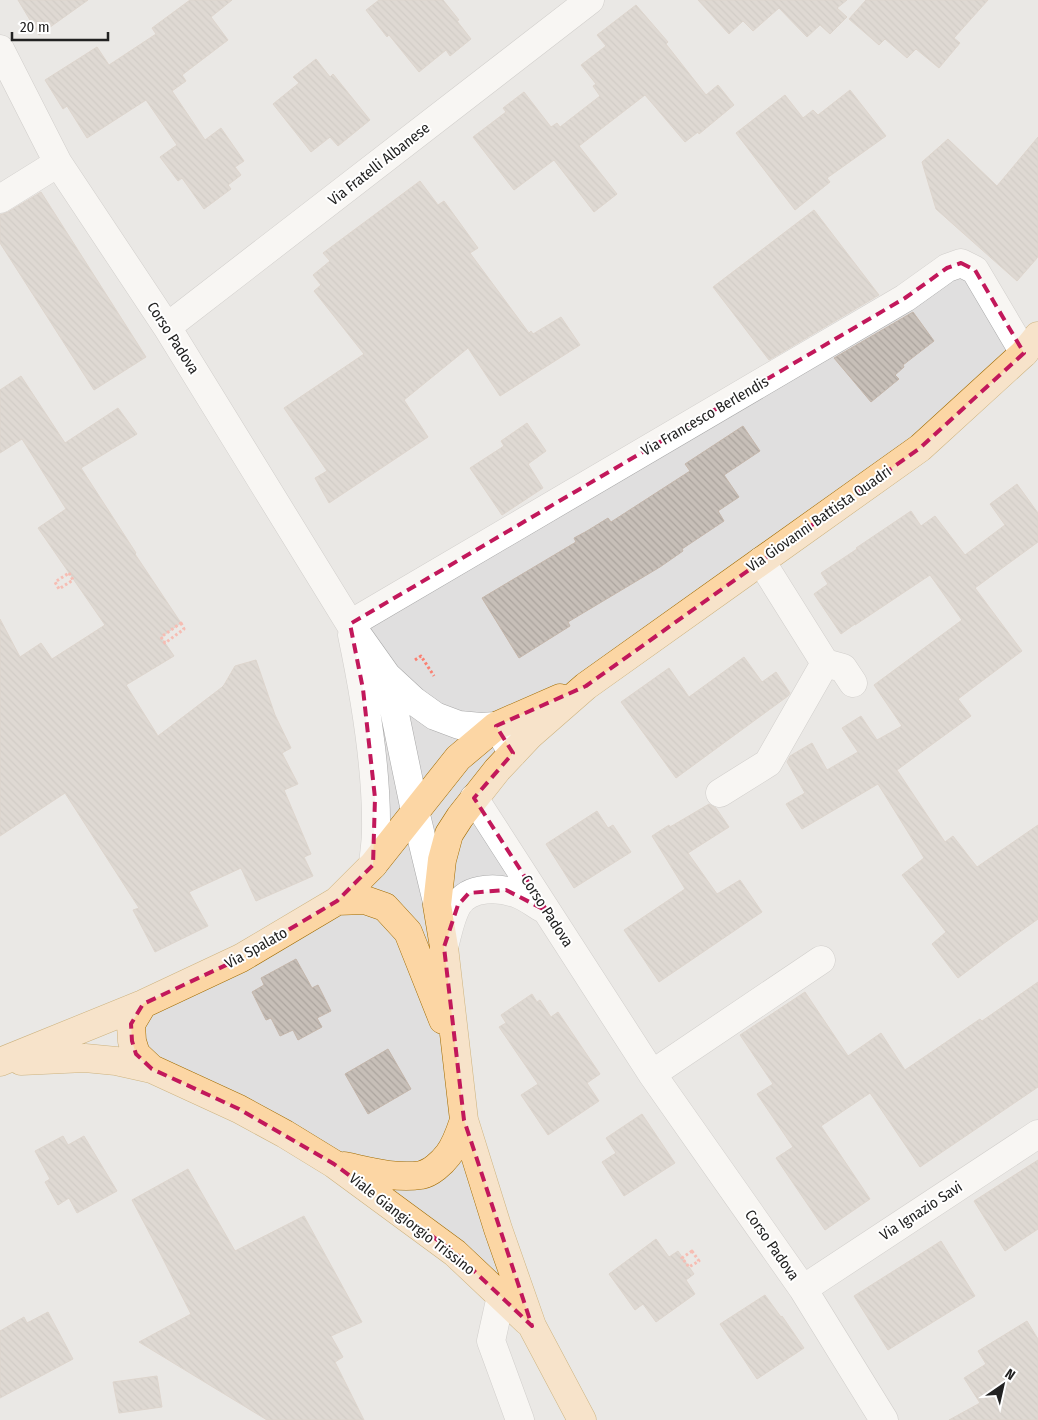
<svg xmlns="http://www.w3.org/2000/svg" width="1038" height="1420" font-family="'Fira Sans Condensed',sans-serif">
<style>
.residential{fill:#e0dfdf}
.building{fill:url(#building-back-hatch);stroke:#c4b6ab}
.lines{fill:none;stroke-linecap:round;stroke-linejoin:round}
.minor-casing{stroke:#a9a9a9;stroke-width:29}
.major-casing{stroke:#a06b00;stroke-width:29}
.path{stroke:#fa8072;stroke-width:3;stroke-dasharray:2.5 2.5;stroke-linecap:butt}
.minor{stroke:#fff;stroke-width:28}
.major{stroke:#fcd6a4;stroke-width:28}
.marked{fill:none;stroke:#c2185b;stroke-width:4;stroke-dasharray:10 6;stroke-linejoin:round}
.labels{text-anchor:middle;stroke-width:4;stroke-linejoin:round;paint-order:stroke}
.street-label{font-size:15px;fill:#222;stroke:#fff}
</style>
<defs>
<pattern id="building-back-hatch" width="6" height="6" patternUnits="userSpaceOnUse" patternTransform="scale(1.25)"><rect width="6" height="6" fill="#c7bfb8"/><path d="M-1 5l2 2M0 0l6 6M5-1l2 2" fill="none" stroke="#aba49e"/></pattern>
</defs>
<rect width="100%" height="100%" fill="#f2efe9"/>
<path class="residential" d="M 0,0 L 1038,0 L 1038,1420 L 0,1420 Z"/>
<path class="building" d="M 18,0 L 88,0 L 39,35 Z
M 190,0 L 232,0 L 211,17 L 228,40 L 182,75 L 186,81 L 172,91 L 205,140 L 221,128 L 244,161 L 235,167 L 241,175 L 228,185 L 231,189 L 204,209 L 182,178 L 178,181 L 160,157 L 177,145 L 146,100 L 87,138 L 67,106 L 63,109 L 45,80 L 97,47 L 109,65 L 156,34 L 152,28 Z
M 379,0 L 443,0 L 459,20 L 457,21 L 471,39 L 450,56 L 446,50 L 419,72 L 389,35 L 387,37 L 366,10 Z
M 698,0 L 847,0 L 837,8 L 847,17 L 830,34 L 820,25 L 807,37 L 779,8 L 753,31 L 743,21 L 729,34 Z
M 866,0 L 988,0 L 954,38 L 960,43 L 939,68 L 916,49 L 907,58 L 885,39 L 879,45 L 849,19 Z
M 636,5 L 668,42 L 666,44 L 706,95 L 718,85 L 734,105 L 699,134 L 698,132 L 685,142 L 645,95 L 579,146 L 617,194 L 594,212 L 554,160 L 514,190 L 473,137 L 506,112 L 503,108 L 524,92 L 551,127 L 557,123 L 560,127 L 600,96 L 593,86 L 596,84 L 581,65 L 606,46 L 597,35 Z
M 316,59 L 330,77 L 333,74 L 370,120 L 338,146 L 330,137 L 311,152 L 273,104 L 299,83 L 293,77 Z
M 850,90 L 886,136 L 827,178 L 830,182 L 795,210 L 736,133 L 785,95 L 803,118 L 813,110 L 818,115 Z
M 1038,137 L 1038,257 L 1017,281 L 936,209 L 922,162 L 948,139 L 997,186 Z
M 420,181 L 438,205 L 444,201 L 478,248 L 470,253 L 529,333 L 531,331 L 533,334 L 561,317 L 580,345 L 500,396 L 468,348 L 404,400 L 428,437 L 329,503 L 315,478 L 327,471 L 284,408 L 364,354 L 314,291 L 321,285 L 313,275 L 330,261 L 323,253 Z
M 41,192 L 146,357 L 94,390 L 0,243 L 0,215 L 8,212 Z
M 814,210 L 879,295 L 769,360 L 713,287 Z
M 913,312 L 934,341 L 903,365 L 904,367 L 895,375 L 899,379 L 871,402 L 834,358 Z
M 21,376 L 65,443 L 118,408 L 137,434 L 81,468 L 136,553 L 135,554 L 181,623 L 161,637 L 174,656 L 126,685 L 158,736 L 221,688 L 224,685 L 235,666 L 256,660 L 275,715 L 291,748 L 282,753 L 298,784 L 284,790 L 311,854 L 304,857 L 313,876 L 256,901 L 241,868 L 189,892 L 208,926 L 155,952 L 133,910 L 139,908 L 65,793 L 0,836 L 0,619 L 20,657 L 41,643 L 52,659 L 105,625 L 38,528 L 66,509 L 22,439 L 0,453 L 0,390 Z
M 527,423 L 546,451 L 528,464 L 543,488 L 502,515 L 470,468 L 504,446 L 501,441 Z
M 743,426 L 760,451 L 724,475 L 739,497 L 718,511 L 724,521 L 682,549 L 683,551 L 660,567 L 568,622 L 570,626 L 519,658 L 482,598 L 576,542 L 574,538 L 587,531 L 608,518 L 611,522 L 690,471 L 685,464 Z
M 1017,484 L 1038,513 L 1038,542 L 975,588 L 1022,651 L 958,699 L 971,716 L 897,770 L 945,842 L 953,836 L 977,867 L 1038,825 L 1038,919 L 1003,944 L 958,978 L 932,944 L 946,932 L 902,875 L 924,858 L 878,784 L 802,829 L 786,804 L 805,793 L 787,762 L 790,756 L 812,743 L 827,770 L 858,752 L 842,728 L 861,716 L 877,740 L 902,726 L 874,685 L 962,620 L 930,575 L 855,625 L 855,624 L 841,634 L 814,594 L 828,584 L 821,573 L 857,549 L 856,548 L 911,511 L 921,526 L 935,516 L 965,555 L 1005,525 L 990,504 Z
M 744,657 L 762,682 L 776,672 L 790,693 L 788,696 L 676,778 L 621,702 L 669,668 L 689,697 Z
M 709,804 L 716,808 L 729,827 L 688,853 L 717,894 L 740,880 L 762,912 L 659,982 L 624,930 L 685,889 L 652,836 L 669,825 L 670,827 Z
M 597,811 L 608,828 L 613,825 L 631,852 L 574,888 L 546,844 Z
M 296,959 L 312,988 L 318,985 L 331,1011 L 317,1018 L 322,1027 L 298,1040 L 293,1030 L 280,1036 L 271,1018 L 266,1020 L 252,992 L 264,985 L 261,978 Z
M 1038,982 L 1038,1087 L 920,1167 L 870,1093 L 821,1126 L 870,1199 L 825,1230 L 776,1158 L 793,1147 L 757,1094 L 773,1084 L 740,1035 L 805,992 L 848,1056 L 881,1033 L 905,1070 L 980,1019 L 982,1021 Z
M 532,994 L 537,1002 L 540,1000 L 551,1017 L 558,1012 L 600,1074 L 587,1083 L 599,1101 L 548,1135 L 521,1095 L 538,1084 L 499,1027 L 506,1023 L 501,1015 Z
M 388,1049 L 411,1089 L 368,1114 L 345,1074 Z
M 642,1114 L 675,1163 L 624,1196 L 602,1162 L 616,1153 L 606,1138 Z
M 63,1136 L 68,1145 L 84,1136 L 117,1191 L 77,1213 L 69,1198 L 58,1205 L 45,1182 L 50,1179 L 35,1151 Z
M 1038,1160 L 1038,1229 L 1005,1251 L 974,1201 Z
M 188,1169 L 235,1251 L 304,1216 L 362,1322 L 331,1336 L 343,1357 L 335,1362 L 364,1420 L 267,1420 L 139,1342 L 191,1314 L 160,1253 L 132,1200 Z
M 656,1239 L 669,1257 L 678,1251 L 694,1274 L 686,1280 L 695,1294 L 656,1322 L 643,1304 L 635,1310 L 609,1274 Z
M 941,1241 L 975,1296 L 888,1350 L 854,1296 Z
M 765,1295 L 781,1317 L 782,1316 L 804,1348 L 757,1379 L 720,1324 Z
M 48,1312 L 73,1359 L 0,1398 L 0,1331 L 24,1317 L 27,1323 Z
M 1027,1321 L 1038,1339 L 1038,1420 L 949,1420 L 980,1403 L 964,1378 L 986,1364 L 978,1351 Z
M 157,1376 L 162,1407 L 119,1413 L 113,1382 Z"/>
<g class="lines">
<defs>
<path id="minor" d="M 0,49 L 58,163 L 167,327 L 350,624 L 387,676 L 414,701 L 435,716 L 459,725 L 481,727 L 496,726 L 513,753
M 0,199 L 58,163
M 167,327 L 590,0
M 761,561 L 825,663 L 843,668 L 853,683
M 350,624 L 905,298 L 947,268 L 961,263 L 975,270 L 1024,353
M 352,635 C 365,697 377,767 376,830 C 376,842 374,853 373,865
M 387,676 L 415,811 L 437,902
M 720,793 L 768,763 L 825,663
M 474,798 L 652,1074 L 803,1289 L 884,1420
M 444,947 C 448,933 450,919 457,906 C 469,885 501,887 520,895 C 529,899 536,905 544,909
M 652,1074 L 821,960
M 803,1289 L 1038,1134
M 501,1296 L 491,1341 L 520,1420"/>
<path id="major" d="M 337,901 L 365,900 L 385,907 L 408,932 L 443,1020
M 143,1004 L 131,1024 L 132,1041 L 136,1054 L 152,1069
M 21,1061 L 85,1058 L 116,1061 L 152,1069 L 239,1109 L 285,1134 L 334,1164 L 455,1253 L 527,1321
M 0,1062 L 143,1004 L 241,958 L 337,901 L 373,865 L 458,758 L 496,726 L 560,698
M 344,1166 C 368,1171 395,1179 421,1175 C 431,1173 442,1163 448,1155 C 456,1145 460,1132 464,1120
M 582,1420 L 532,1326 L 498,1229 L 464,1120 L 444,947 L 437,905 L 442,860 L 449,834 L 460,817 L 497,770 L 530,735 L 586,686 L 920,448 L 1024,353 L 1038,336"/>
</defs>
<use href="#minor" class="minor-casing"/>
<use href="#major" class="major-casing"/>
<path class="path" d="M 69,573 L 73,580 L 59,589 L 55,582 Z
M 181,623 L 184,629 L 165,643 L 161,637 Z
M 415,660 L 421,656 L 434,676
M 692,1251 L 699,1261 L 689,1267 L 682,1258 Z"/>
<use href="#minor" class="minor"/>
<use href="#major" class="major"/>
</g>
<path d="M0 0H1038V1420H0ZM 961,263 L 975,270 L 1024,353 L 920,448 L 586,686 L 496,726 L 513,753 L 474,798 L 547,911 L 506,890 L 469,893 L 458,905 L 444,947 L 464,1120 L 532,1326 L 455,1253 L 334,1164 L 239,1109 L 152,1069 L 136,1054 L 132,1041 L 131,1024 L 143,1004 L 241,958 L 337,901 L 373,865 L 375,798 L 363,689 L 350,624 L 905,298 L 947,268 Z" fill="#f2efe9" fill-opacity=".55" fill-rule="evenodd"/>
<path class="marked" d="M 961,263 L 975,270 L 1024,353 L 920,448 L 586,686 L 496,726 L 513,753 L 474,798 L 547,911 L 506,890 L 469,893 L 458,905 L 444,947 L 464,1120 L 532,1326 L 455,1253 L 334,1164 L 239,1109 L 152,1069 L 136,1054 L 132,1041 L 131,1024 L 143,1004 L 241,958 L 337,901 L 373,865 L 375,798 L 363,689 L 350,624 L 905,298 L 947,268 Z"/>
<g class="labels">
<g class="street-label">
<text transform="translate(379 164) rotate(-38)" y="5">Via Fratelli Albanese</text>
<text transform="translate(173 338) rotate(57)" y="5">Corso Padova</text>
<text transform="translate(705 416) rotate(-30)" y="5">Via Francesco Berlendis</text>
<text transform="translate(819 519) rotate(-35)" y="5">Via Giovanni Battista Quadri</text>
<text transform="translate(547 911) rotate(57)" y="5">Corso Padova</text>
<text transform="translate(256 948) rotate(-29)" y="5">Via Spalato</text>
<text transform="translate(921 1211) rotate(-33)" y="5">Via Ignazio Savi</text>
<text transform="translate(412 1224) rotate(38)" y="5">Viale Giangiorgio Trissino</text>
<text transform="translate(772 1245) rotate(55)" y="5">Corso Padova</text>
</g>
</g>
<g transform="translate(1003 1385) rotate(34)" stroke="#ffffff" stroke-width="4" paint-order="stroke">
<path d="M0-4L9 19L0 12L-9 19Z" fill="#222222"/>
<text y="-8" font-size="14" font-weight="bold" text-anchor="middle" fill="#222222">N</text>
</g>
<path d="M12 32v8h96v-8" fill="none" stroke="#222222" stroke-width="2.5"/>
<text x="20" y="32" font-size="15" fill="#222222" stroke="#ffffff" stroke-width="4" paint-order="stroke">20 m</text>
</svg>
